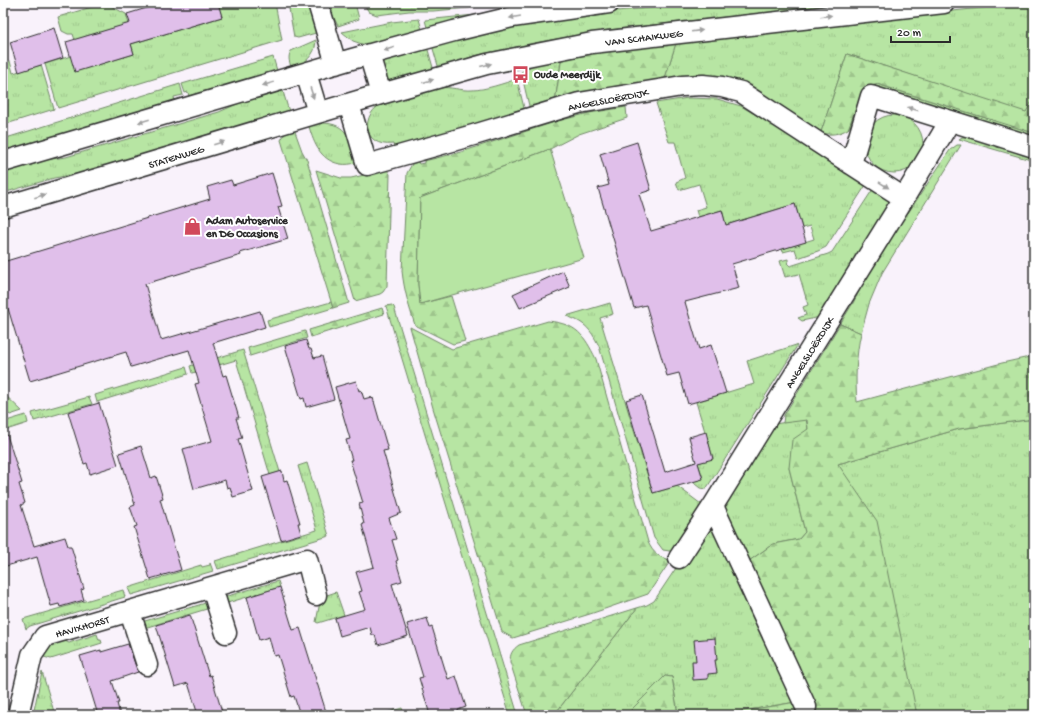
<svg xmlns="http://www.w3.org/2000/svg" width="1037" height="718" font-family="'Gochi Hand',sans-serif">
<style>
.grass{fill:url(#grass-tufts);stroke:#718867}
.forest{fill:url(#forest-firs);stroke:#718867}
.garden{fill:#b7e5a3;stroke:#718867}
.building{fill:#e0bfea;stroke:#2b2b2b}
.lines{fill:none;stroke-linecap:round;stroke-linejoin:round}
.minor-casing{stroke:#2b2b2b;stroke-width:23}
.minor{stroke:#fff;stroke-width:20}
.oneway{fill:#a0a0a0}
.labels{text-anchor:middle;stroke-width:4;stroke-linejoin:round;paint-order:stroke}
.street-label{font-size:11px;fill:#2b2b2b;stroke:#fff}
.poi-label{font-size:11px;font-weight:bold;fill:#2b2b2b;stroke:#fff;text-anchor:start}
</style>
<defs>
<pattern id="grass-tufts" width="24" height="20" patternUnits="userSpaceOnUse"><rect width="24" height="20" fill="#b7e5a3"/><path d="M3 7l-1-3M5 7V3M7 7l1-3M15 17l-1-3M17 17v-4M19 17l1-3" fill="none" stroke="#9ec58c"/></pattern>
<pattern id="forest-firs" width="22" height="20" patternUnits="userSpaceOnUse"><rect width="22" height="20" fill="#b7e5a3"/><path d="M5 1l3.5 6h-7zM16 11l3.5 6h-7z" fill="#9ec58c"/></pattern>
</defs>
<rect width="100%" height="100%" fill="#f9f2fb"/>
<filter id="ink" filterUnits="userSpaceOnUse"><feTurbulence type="fractalNoise" baseFrequency=".025" numOctaves="2"/><feDisplacementMap in="SourceGraphic" scale="8" xChannelSelector="R" yChannelSelector="G"/><feConvolveMatrix kernelMatrix="1 2 1 2 8 2 1 2 1" color-interpolation-filters="sRGB"/></filter>
<g filter="url(#ink)">
<path class="grass" d="M 105,3 L 126,14 L 129,24 L 75,40 L 73,34 L 68,34 L 62,31 L 58,17 Z
M 218,3 L 275,3 L 282,40 L 58,108 L 45,64 L 71,56 L 76,71 L 134,54 L 131,44 L 222,17 Z
M 288,3 L 305,3 L 306,6 L 311,9 L 316,33 L 298,38 L 294,37 Z
M 329,3 L 355,3 L 359,19 L 338,26 L 332,14 Z
M 363,3 L 463,3 L 468,8 L 433,11 L 409,11 L 377,15 L 369,12 Z
M 527,3 L 555,3 L 428,31 L 425,20 L 475,15 Z
M 700,3 L 861,3 L 780,11 L 608,30 L 534,43 L 474,56 L 439,69 L 431,42 L 523,20 Z
M 1029,3 L 1034,3 L 1034,98 L 1026,113 L 847,54 L 821,132 L 767,98 L 664,81 L 677,40 Z
M 419,19 L 423,33 L 365,47 L 365,45 L 353,41 L 342,32 L 392,22 Z
M 316,40 C 316,56 304,63 292,70 C 290,63 287,58 291,51 Z
M 426,43 L 434,71 L 388,86 L 379,56 Z
M 562,56 L 555,102 L 530,110 L 521,72 L 544,59 Z
M 273,57 L 278,74 L 190,101 L 188,92 L 185,93 L 182,84 Z
M 10,61 L 13,73 L 41,65 L 54,109 L 3,125 L 3,63 Z
M 517,79 L 525,112 L 394,148 L 393,144 C 362,148 359,113 385,102 C 394,99 403,98 412,95 C 421,93 430,89 439,88 C 450,86 461,91 472,90 C 485,90 505,83 517,79 Z
M 180,84 L 183,95 L 174,97 L 175,102 L 3,156 L 3,139 Z
M 877,84 L 1034,133 L 1034,139 L 890,95 L 854,121 L 848,129 L 864,87 L 875,86 Z
M 282,88 L 290,115 L 128,165 L 54,178 L 3,193 L 3,168 L 22,163 L 66,157 L 219,112 L 271,89 Z
M 688,98 L 717,99 L 741,106 L 766,121 L 866,185 L 826,247 L 818,251 L 798,258 L 795,249 L 783,252 L 782,249 L 814,239 L 810,226 L 802,228 L 795,204 L 726,225 L 722,210 L 698,217 L 696,210 L 706,207 L 699,184 L 679,190 L 676,182 L 685,178 L 675,142 L 669,142 L 656,103 Z
M865 144a29 29 0 1 1 58 0a29 29 0 1 1-58 0Z
M 319,118 L 321,123 C 349,123 350,140 356,163 C 351,164 346,165 340,164 C 319,160 313,141 308,123 Z
M 962,137 L 970,137 L 1034,157 L 1034,161 L 959,139 Z
M 957,145 L 961,145 L 882,273 L 869,304 L 861,333 L 840,324 L 853,303 L 862,285 L 906,212 L 908,213 L 950,150 Z
M 873,189 L 892,202 L 820,317 L 802,321 L 798,318 L 806,315 L 803,307 L 808,305 L 799,274 L 785,277 L 780,261 L 788,259 L 788,262 L 787,263 L 790,266 L 828,254 L 832,252 Z
M 331,302 L 333,308 L 269,327 L 267,320 Z
M 610,303 L 613,314 L 600,318 L 653,493 L 677,486 L 705,507 L 676,552 L 663,550 L 654,538 L 599,346 C 590,328 584,322 566,316 Z
M 392,305 L 394,307 L 518,715 L 510,715 L 386,306 Z
M 305,331 L 307,338 L 250,356 L 248,348 Z
M 796,345 L 797,346 L 706,489 L 700,488 L 695,484 L 694,481 L 703,478 L 698,463 L 713,458 L 696,402 L 754,384 L 747,361 Z
M 243,350 L 280,472 L 270,475 L 236,360 L 192,373 L 190,366 Z
M 186,367 L 188,374 L 97,402 L 95,395 Z
M 3,393 L 22,411 L 10,415 L 3,408 Z
M 89,397 L 92,404 L 34,421 L 32,413 Z
M 26,415 L 28,423 L 3,431 L 3,422 Z
M 806,419 L 808,429 L 789,468 L 805,532 L 799,539 L 773,544 L 749,561 L 726,511 L 725,506 L 726,499 L 768,425 Z
M 1034,419 L 1034,715 L 917,715 L 838,464 L 959,429 Z
M 307,463 L 329,536 L 218,569 L 215,561 L 317,530 L 298,466 Z
M 706,523 L 710,523 L 796,702 L 720,715 L 678,715 L 672,677 L 665,676 L 626,715 L 554,715 L 637,608 L 647,605 L 654,601 Z
M 210,563 L 213,571 L 131,595 L 128,588 L 201,565 L 202,567 L 210,565 Z
M 278,581 L 280,587 L 224,604 L 221,598 Z
M 123,590 L 125,597 L 30,626 L 26,629 L 23,619 Z
M 336,592 L 344,615 L 318,623 L 316,622 L 321,597 Z
M 209,602 L 210,608 L 141,629 L 138,623 Z
M 97,634 L 99,640 L 101,640 L 102,643 L 51,659 L 44,657 L 42,652 L 47,646 L 61,639 L 69,643 Z
M 42,672 L 55,715 L 33,715 Z"/>
<path class="forest" d="M 463,3 L 492,3 L 468,8 Z
M 677,40 L 664,81 L 555,102 L 562,56 Z
M 847,54 L 1026,112 L 1034,98 L 1034,133 L 877,84 C 872,87 868,85 864,87 L 848,129 C 839,134 830,136 821,132 Z
M 626,107 L 627,118 L 579,134 L 550,149 L 420,198 L 418,284 L 420,304 L 451,296 L 465,341 L 453,344 L 415,325 C 409,307 404,290 402,271 L 407,173 L 412,164 L 418,162 L 419,164 L 424,163 L 424,161 L 461,152 L 558,121 L 589,113 Z
M 293,126 L 302,151 L 307,160 L 349,303 L 333,308 L 281,140 L 287,130 Z
M 316,170 L 341,178 L 351,178 L 387,170 L 390,174 L 387,286 L 383,292 L 380,294 L 355,301 Z
M 382,308 L 384,314 L 311,337 L 309,330 Z
M 548,321 C 577,324 584,335 596,359 L 648,542 C 653,553 659,558 671,560 L 648,594 L 593,613 L 513,638 L 502,632 L 433,408 L 410,327 L 452,349 Z
M 840,324 L 861,333 C 856,354 855,380 857,402 L 1002,363 L 1034,356 L 1034,419 L 959,429 L 838,464 L 877,521 L 917,715 L 814,715 L 812,703 L 749,561 L 773,544 L 799,539 L 805,532 L 789,468 L 792,440 L 808,429 L 807,420 L 783,423 L 784,415 Z
M 637,608 L 554,715 L 527,715 L 510,662 C 510,654 512,650 519,645 Z
M 665,676 L 672,677 L 678,715 L 626,715 Z
M 796,702 L 800,715 L 720,715 Z
M 402,708 L 404,715 L 382,715 L 382,714 Z"/>
<path class="garden" d="M 550,149 L 584,258 L 420,304 L 418,284 L 420,198 Z"/>
<path class="building" d="M 163,3 L 218,3 L 222,17 L 131,44 L 134,54 L 75,72 L 66,42 L 130,23 L 127,14 Z
M 54,28 L 63,58 L 19,72 L 10,42 Z
M 637,142 L 651,190 L 639,194 L 651,231 L 722,210 L 726,225 L 795,204 L 806,242 L 732,264 L 739,288 L 685,302 L 699,349 L 711,345 L 726,393 L 688,404 L 679,373 L 667,376 L 646,305 L 634,308 L 598,188 L 609,185 L 600,154 Z
M 272,173 L 282,206 L 278,207 L 288,239 L 240,253 L 241,255 L 145,284 L 161,340 L 260,311 L 265,327 L 213,343 L 223,376 L 226,375 L 239,418 L 236,418 L 242,438 L 238,439 L 253,491 L 233,497 L 230,487 L 227,488 L 225,480 L 194,489 L 183,449 L 212,441 L 195,384 L 199,383 L 189,350 L 131,367 L 126,352 L 30,381 L 3,292 L 3,262 L 210,199 L 207,187 L 231,180 L 233,185 Z
M 563,271 L 570,287 L 520,308 L 513,294 Z
M 306,340 L 309,349 L 311,349 L 314,358 L 322,356 L 334,399 L 306,407 L 304,398 L 301,399 L 285,346 Z
M 356,381 L 359,391 L 361,390 L 364,399 L 371,397 L 372,399 L 373,398 L 388,450 L 383,451 L 401,513 L 389,518 L 396,539 L 392,540 L 398,560 L 396,561 L 402,581 L 392,584 L 408,636 L 378,645 L 375,635 L 372,635 L 370,627 L 340,636 L 335,618 L 365,609 L 359,592 L 362,591 L 356,572 L 374,567 L 362,525 L 364,524 L 359,504 L 363,503 L 350,460 L 352,460 L 346,440 L 350,439 L 335,387 Z
M 642,395 L 665,472 L 696,462 L 689,437 L 706,432 L 713,459 L 698,463 L 703,479 L 653,493 L 626,400 Z
M 99,403 L 118,465 L 90,474 L 87,463 L 84,464 L 68,412 Z
M 7,435 L 22,483 L 19,484 L 25,503 L 21,505 L 34,546 L 65,537 L 68,546 L 71,546 L 84,589 L 81,590 L 84,600 L 60,607 L 59,604 L 51,606 L 37,557 L 3,567 L 3,436 Z
M 141,446 L 151,478 L 156,476 L 163,498 L 160,499 L 181,570 L 150,579 L 134,527 L 137,526 L 130,507 L 135,505 L 119,453 Z
M 282,471 L 284,481 L 287,480 L 300,523 L 298,523 L 301,534 L 281,540 L 262,477 Z
M 280,587 L 293,630 L 300,628 L 327,715 L 300,715 L 294,696 L 291,697 L 278,655 L 274,656 L 269,637 L 259,640 L 247,597 Z
M 190,615 L 209,676 L 211,675 L 223,715 L 198,715 L 188,683 L 175,687 L 156,625 Z
M 427,618 L 430,628 L 432,627 L 448,679 L 456,676 L 466,707 L 458,710 L 459,715 L 430,715 L 419,678 L 423,677 L 407,624 Z
M 715,638 L 717,660 L 715,660 L 717,673 L 708,674 L 708,679 L 693,680 L 692,661 L 696,661 L 694,640 Z
M 128,644 L 138,672 L 112,681 L 119,703 L 117,703 L 120,715 L 98,715 L 80,656 L 101,650 L 101,652 Z"/>
<g class="lines">
<defs>
<path id="minor" d="M 318,3 L 336,64
M 369,54 L 381,94
M 306,73 L 318,113
M 349,104 L 367,165 L 477,134 L 579,103 L 682,86 L 703,85 L 722,87 L 741,92 L 851,164 L 904,198 L 950,121
M 3,162 L 352,59 L 454,31 L 512,17 L 609,3
M 851,164 L 871,96 L 1034,147
M 3,207 L 381,94 L 487,64 L 592,43 L 944,3
M 713,506 L 806,707
M 679,558 L 713,506 L 904,198
M 212,588 L 226,633
M 130,612 L 147,665
M 18,715 L 32,655 L 45,636 L 307,559 L 316,595"/>
</defs>
<use href="#minor" class="minor-casing"/>
<use href="#minor" class="minor"/>
</g>
<defs><path id="oneway-solid" d="M-6-.8H1V-3.2L6.5 0L1 3.2V.8H-6Z"/></defs>
<g class="oneway">
<use href="#oneway-solid" transform="translate(826 16) rotate(-7)"/>
<use href="#oneway-solid" transform="translate(515 17) rotate(170)"/>
<use href="#oneway-solid" transform="translate(697 31) rotate(-7)"/>
<use href="#oneway-solid" transform="translate(389 49) rotate(164)"/>
<use href="#oneway-solid" transform="translate(486 65) rotate(-14)"/>
<use href="#oneway-solid" transform="translate(428 81) rotate(-16)"/>
<use href="#oneway-solid" transform="translate(268 84) rotate(164)"/>
<use href="#oneway-solid" transform="translate(312 93) rotate(72)"/>
<use href="#oneway-solid" transform="translate(913 109) rotate(-162)"/>
<use href="#oneway-solid" transform="translate(144 121) rotate(164)"/>
<use href="#oneway-solid" transform="translate(219 143) rotate(-17)"/>
<use href="#oneway-solid" transform="translate(884 185) rotate(32)"/>
<use href="#oneway-solid" transform="translate(40 196) rotate(-17)"/>
</g>
</g>
<defs>
<symbol id="bus-bare" viewBox="-9 -9 18 18"><path d="M-5-6H5V4H4V6H2V4H-2V6H-4V4H-5ZM-3.5-4V0h7V-4ZM-3.5 1.2v1.5H-2V1.2ZM2 1.2v1.5H3.5V1.2Z" fill="#d1495b" stroke="#fff" stroke-width="2.5" paint-order="stroke"/></symbol>
<symbol id="shop-bare" viewBox="-9 -9 18 18"><path d="M-5-2.5h2.3a2.7 3.5 0 0 1 5.4 0H5L5.5 6h-11ZM-1.5-2.5h3a1.5 2.3 0 0 0-3 0Z" fill="#d1495b" stroke="#fff" stroke-width="2.5" paint-order="stroke"/></symbol>
</defs>
<g fill-rule="evenodd">
<use href="#bus-bare" x="508" y="62" width="25" height="25"/>
<use href="#shop-bare" x="180" y="214" width="25" height="25"/>
</g>
<g class="labels">
<g class="street-label">
<text transform="translate(644 37) rotate(-7)" y="4">VAN SCHAIKWEG</text>
<text transform="translate(608 99) rotate(-11)" y="4">ANGELSLOËRDIJK</text>
<text transform="translate(176 156) rotate(-17)" y="4">STATENWEG</text>
<text transform="translate(809 352) rotate(-58)" y="4">ANGELSLOËRDIJK</text>
<text transform="translate(82 626) rotate(-16)" y="4">HAVIXHORST</text>
</g>
<g class="poi-label">
<text x="534" y="78">Oude Meerdijk</text>
<text x="206" y="224">Adam Autoservice<tspan x="206" dy="13">en DG Occasions</tspan></text>
</g>
</g>
<rect width="1037" height="718" fill="none" stroke="#fff" stroke-width="16"/>
<rect x="8" y="8" width="1021" height="702" fill="none" stroke="#2b2b2b" stroke-width="1.5" filter="url(#ink)"/>
<path d="M891 36v6h59v-6" fill="none" stroke="#2b2b2b" stroke-width="2"/>
<text x="897" y="36" font-size="12" fill="#2b2b2b" stroke="#ffffff" stroke-width="3" paint-order="stroke">20 m</text>
</svg>
